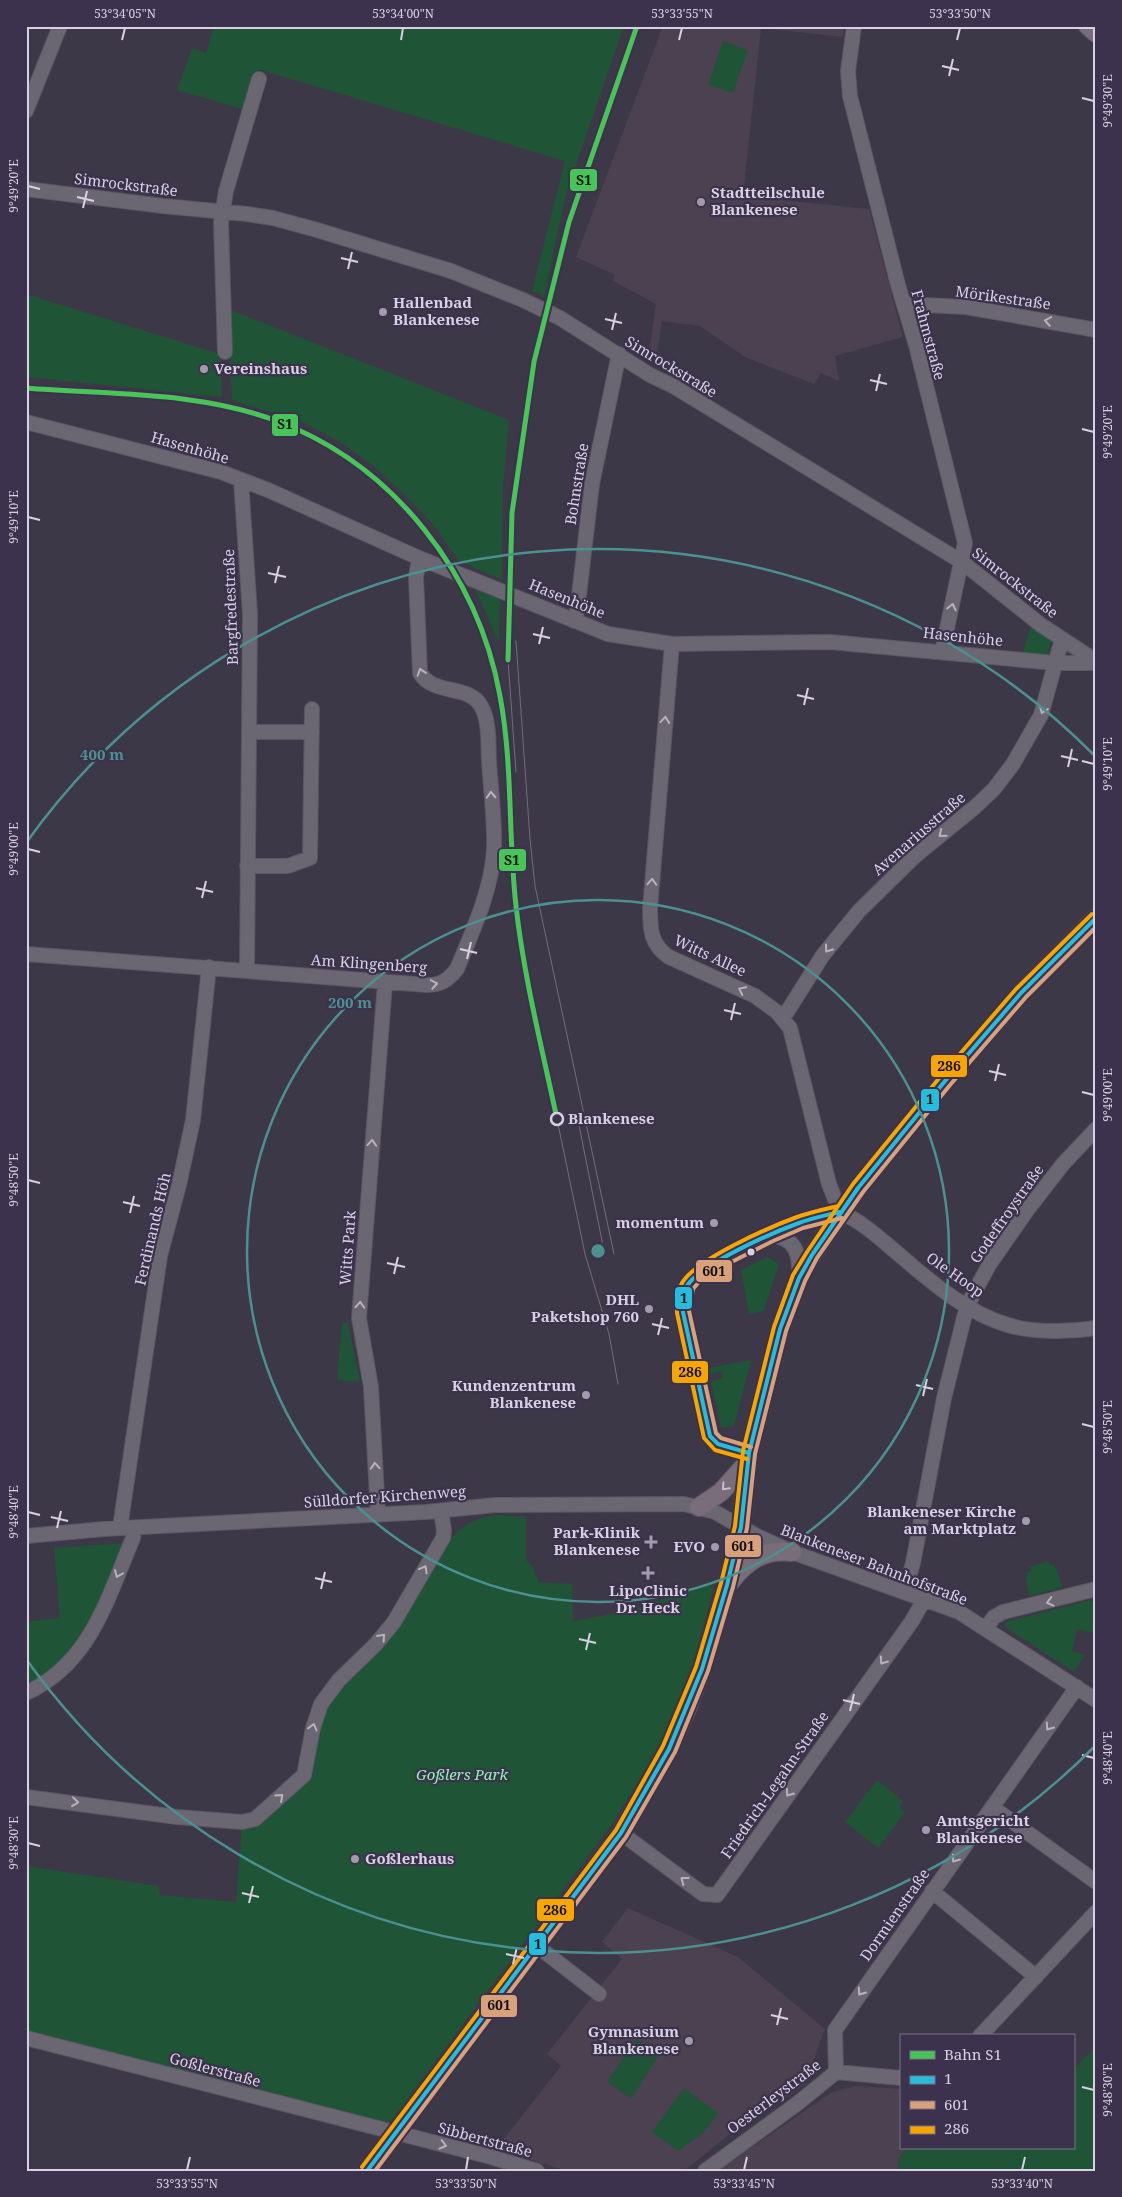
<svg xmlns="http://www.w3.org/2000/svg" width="1122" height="2197" font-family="'Noto Serif',serif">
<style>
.education{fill:#4c4150}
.green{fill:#1f5437}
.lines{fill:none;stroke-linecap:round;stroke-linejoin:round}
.minor-casing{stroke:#5b5663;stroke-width:16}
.major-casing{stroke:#5b5663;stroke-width:20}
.minor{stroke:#6b6772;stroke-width:14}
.major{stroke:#786d78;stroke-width:18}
.tram{stroke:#716e77;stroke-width:1}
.bus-1-casing{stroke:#3c324d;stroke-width:8}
.bus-2-casing{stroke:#3c324d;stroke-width:8}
.bus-3-casing{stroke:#3c324d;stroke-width:8}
.bus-1{stroke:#26bcdd;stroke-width:4}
.bus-2{stroke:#d9a179;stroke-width:4}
.bus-3{stroke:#f7a600;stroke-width:4}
.rail-1-casing{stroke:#3c324d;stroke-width:9}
.rail-1{stroke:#48c559;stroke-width:5}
.oneway{stroke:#b7b1c0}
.oneway2{stroke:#c4bdcd}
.ticks{fill:none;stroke:#d7d1e2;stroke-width:2}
.ring{fill:none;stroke:#4b9191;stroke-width:2.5}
.poi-dot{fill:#a19bac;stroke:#3c324d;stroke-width:2}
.stop-dot{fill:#3c324d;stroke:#d7d1e2;stroke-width:2.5}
.bus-dot{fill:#d7d1e2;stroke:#3c324d;stroke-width:2}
.labels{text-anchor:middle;stroke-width:4.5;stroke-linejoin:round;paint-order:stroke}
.street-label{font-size:15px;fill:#d7d1e2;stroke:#3c324d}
.poi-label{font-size:15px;font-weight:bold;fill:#d7d1e2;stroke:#3c324d;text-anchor:end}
.stop-label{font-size:15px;font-weight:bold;fill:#d7d1e2;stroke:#3c324d;text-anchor:start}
.park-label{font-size:15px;font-style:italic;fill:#8df6b2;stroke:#3c324d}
.centre{fill:#4b9191;stroke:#3c324d;stroke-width:2.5}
.ring-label{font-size:15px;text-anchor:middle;font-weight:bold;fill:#4b9191;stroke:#3c324d;stroke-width:4.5;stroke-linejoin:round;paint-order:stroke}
.line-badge{stroke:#3c324d;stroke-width:2}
.pale-badge-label{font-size:14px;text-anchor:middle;font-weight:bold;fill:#111}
.neatline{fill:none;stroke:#d7d1e2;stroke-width:2}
.ticks-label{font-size:12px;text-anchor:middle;fill:#d7d1e2}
</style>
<rect width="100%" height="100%" fill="#3d3847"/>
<path class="education" d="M 663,26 L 845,26 L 842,37 L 761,28 L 743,196 L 869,209 L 903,337 L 835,356 L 839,381 L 821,373 L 814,384 L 745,357 L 700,326 L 662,321 L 655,365 L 648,361 L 656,304 L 613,281 L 615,275 L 576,257 Z
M 628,1908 L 738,1957 L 825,2029 L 805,2084 L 771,2108 L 762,2108 L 684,2171 L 567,2171 L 496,2149 L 561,2066 L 547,2054 L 622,1959 L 602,1942 Z
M 856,2086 L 901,2089 L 901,2148 L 906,2148 L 898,2160 L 899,2171 L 718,2171 L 832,2092 Z"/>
<path class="green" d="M 214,26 L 624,26 L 566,194 L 544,296 L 532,291 L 565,161 L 258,69 L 245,110 L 177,90 L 192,48 L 206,53 Z
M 723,41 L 748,50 L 733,93 L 708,85 Z
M 26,294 L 220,354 L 222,397 L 26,377 Z
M 228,309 L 509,420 L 503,488 L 502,580 L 458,560 L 435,527 L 413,503 L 376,468 L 343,444 L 301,421 L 232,400 Z
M 475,589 L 500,599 L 499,643 Z
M 1032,624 L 1052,638 L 1048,653 L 1044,656 L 1022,654 Z
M 768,1257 L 779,1264 L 764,1311 L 749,1314 L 741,1270 Z
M 342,1323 L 348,1323 L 360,1382 L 337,1380 Z
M 751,1360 L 734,1426 L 721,1428 L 711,1381 L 723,1378 L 722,1371 L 712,1373 L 709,1376 L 708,1368 Z
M 498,1515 L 526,1517 L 526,1560 L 532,1566 L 539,1582 L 572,1584 L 573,1621 C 593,1617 615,1614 635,1609 C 655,1604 695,1583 714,1586 L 694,1661 L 664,1738 L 613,1823 L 391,2121 L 382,2122 L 26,2034 L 26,1866 L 159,1886 L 160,1895 L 236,1902 L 242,1822 L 304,1775 L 324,1709 L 446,1543 C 461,1526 476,1517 498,1515 Z
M 125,1543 C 101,1595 83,1660 26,1684 L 26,1622 L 60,1618 L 54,1548 Z
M 1048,1561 L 1050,1566 L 1054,1565 L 1063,1587 L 1029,1596 L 1026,1578 L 1028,1578 L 1026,1573 L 1031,1571 L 1030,1567 Z
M 1090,1600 L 1096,1604 L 1094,1633 L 1077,1629 L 1072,1651 L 1085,1655 L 1074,1672 L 1004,1626 L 1006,1622 Z
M 877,1780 L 903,1801 L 899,1807 L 905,1812 L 878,1848 L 845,1822 Z
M 637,2039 L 659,2055 L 631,2099 L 607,2082 Z
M 1096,2046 L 1096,2171 L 899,2171 L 898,2161 L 906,2148 L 1073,2148 L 1073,2070 Z
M 684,2088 L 718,2113 L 703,2133 L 678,2151 L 652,2132 Z"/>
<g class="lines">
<defs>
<path id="minor" d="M 854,26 L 848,71 L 850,96 L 898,285 L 916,345 L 965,543 L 942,652
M 26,111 L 60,26
M 26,189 L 163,206 L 247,214 L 273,218 L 317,230 L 451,271 L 523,300 L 560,318 L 650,375 L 673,386 L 962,562 L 1041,625 L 1096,661
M 904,304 L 966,307 L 1096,330
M 225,352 L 221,222 L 226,191 L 259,79
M 26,422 L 221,472 L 268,490 L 419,558 L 608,634 L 672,644 L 830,642 L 1055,663 L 1096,663
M 241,480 L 250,614 L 247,970
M 574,621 L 577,612 L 592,484 L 619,354
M 672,644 L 650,909 C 650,930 651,945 669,957 L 755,996 L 777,1012 L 790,1028 L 829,1184 L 840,1212
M 249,732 L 312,732
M 247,866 L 288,866 L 310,858 L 312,709
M 26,954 L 427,985 C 441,985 448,980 457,969 C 473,930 491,892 494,850 C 495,821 491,791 489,762 C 488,746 490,721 481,706 C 469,684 434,696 420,673 L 416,577 L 419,558
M 782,1017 L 787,1012 L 823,955 L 859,911 L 915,856 L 975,807 L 994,789 L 1013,764 L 1041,715 L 1062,639
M 840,1212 C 865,1223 881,1240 902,1257 C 932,1283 969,1314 1008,1325 C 1034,1333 1070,1332 1096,1328
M 770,1235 C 796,1238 800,1253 799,1277
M 749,1453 L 718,1444 L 710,1436 L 683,1312 L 683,1299 L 687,1286 L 700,1271 L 770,1235 L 801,1222 L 840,1212
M 378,1514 L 371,1387 L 359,1318 L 385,983
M 120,1528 L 160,1256 L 179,1185 L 193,1120 L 209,967
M 26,1536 L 104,1529 L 426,1512 L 495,1505 L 684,1504 L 715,1512 L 757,1536 L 792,1552 L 959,1612 L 1096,1700
M 905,1591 L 913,1563 L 944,1398 L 967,1306 L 989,1265 L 1028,1209 L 1063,1164 L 1096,1129
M 986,1628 L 994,1617 L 1003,1612 L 1096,1589
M 26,1693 C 91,1663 107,1599 133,1538 L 134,1528
M 26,1797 L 177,1817 L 242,1822 L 255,1819 L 304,1775 L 313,1728 L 321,1704 L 339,1680 L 376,1644 L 394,1622 L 443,1538 L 444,1530 L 441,1511
M 992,1807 L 1096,1882
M 621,1833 L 703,1894 L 717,1895 L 912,1621 L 925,1598
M 932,1891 L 1036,1977
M 537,1946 L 599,1994
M 980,2036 L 1096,1912
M 26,2038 L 491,2157 L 537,2171
M 836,2072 L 835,2030 L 1077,1687
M 705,2171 L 798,2103 L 836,2072 L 901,2078"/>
<path id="major" d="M 1088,26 L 1096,33
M 699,1507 L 721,1492 L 748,1462
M 731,1581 C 748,1560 764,1549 792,1552
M 367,2171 L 621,1833 L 669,1749 L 687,1709 L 702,1669 L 727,1585 L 741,1527 L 749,1453 L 780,1329 L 799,1278 L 812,1255 L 858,1188 L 945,1081 L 1021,993 L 1096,918"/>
</defs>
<use href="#minor" class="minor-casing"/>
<use href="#major" class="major-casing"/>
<use href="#minor" class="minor"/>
<use href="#major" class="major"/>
<path class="tram" d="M 516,641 L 530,839 L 535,886 L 614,1254
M 508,660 L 516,772
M 577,1115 L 605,1256
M 557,1119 L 585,1254 L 609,1334 L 618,1384"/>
<defs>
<path id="bus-1" d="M 749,1453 L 718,1444 L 710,1436 L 683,1312 C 683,1303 683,1294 687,1286 C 700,1264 774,1232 799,1223 C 812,1218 827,1215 840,1212
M 367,2171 L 621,1833 L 669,1749 L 702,1669 L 727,1585 L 741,1527 L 749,1453 L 780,1329 L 799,1278 L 812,1255 L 858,1188 L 945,1081 L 1021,993 L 1096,918"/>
<path id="bus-2" d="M 751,1447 L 721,1438 L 716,1433 L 689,1311 L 693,1289 L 704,1276 L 773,1241 L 803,1228 L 842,1218
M 375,2171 L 626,1837 L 675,1752 L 708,1671 L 733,1587 L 747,1528 L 755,1454 L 786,1331 L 805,1281 L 817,1258 L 863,1192 L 950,1085 L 1026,997 L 1096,927"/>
<path id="bus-3" d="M 747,1459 L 715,1450 L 704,1438 L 677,1313 C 677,1303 677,1292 682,1283 C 696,1259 770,1227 797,1217 C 811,1212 825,1209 838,1206
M 362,2167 L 616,1830 L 663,1746 L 696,1667 L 721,1583 L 735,1526 L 743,1451 L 774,1327 L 793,1275 L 807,1252 L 853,1184 L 940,1077 L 1016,989 L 1092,914"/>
</defs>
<use href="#bus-1" class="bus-1-casing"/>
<use href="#bus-2" class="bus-2-casing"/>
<use href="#bus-3" class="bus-3-casing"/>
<use href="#bus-1" class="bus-1"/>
<use href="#bus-2" class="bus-2"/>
<use href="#bus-3" class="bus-3"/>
<defs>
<path id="rail-1" d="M 26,388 C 109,395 198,391 277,421 C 394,465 478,574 500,696 C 513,765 508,836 516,906 C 524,978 542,1048 557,1119
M 508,660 L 512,513 L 534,362 L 569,222 L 637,26"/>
</defs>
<use href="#rail-1" class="rail-1-casing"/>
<use href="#rail-1" class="rail-1"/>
</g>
<defs><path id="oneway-chevron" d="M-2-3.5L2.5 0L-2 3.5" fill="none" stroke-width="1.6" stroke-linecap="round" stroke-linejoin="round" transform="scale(1.25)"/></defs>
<g class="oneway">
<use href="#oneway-chevron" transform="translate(1048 321) rotate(-170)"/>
<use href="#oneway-chevron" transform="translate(952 607) rotate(-77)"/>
<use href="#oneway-chevron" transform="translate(421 672) rotate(-109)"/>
<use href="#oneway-chevron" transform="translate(1043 710) rotate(110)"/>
<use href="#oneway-chevron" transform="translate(665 720) rotate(-85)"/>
<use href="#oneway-chevron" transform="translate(491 795) rotate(-93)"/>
<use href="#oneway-chevron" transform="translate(942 834) rotate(141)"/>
<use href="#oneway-chevron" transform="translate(652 882) rotate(-86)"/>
<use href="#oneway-chevron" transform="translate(828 949) rotate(126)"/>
<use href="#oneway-chevron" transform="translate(434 984) rotate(-10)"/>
<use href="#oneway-chevron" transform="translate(742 990) rotate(-154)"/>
<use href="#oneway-chevron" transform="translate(372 1143) rotate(-86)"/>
<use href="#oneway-chevron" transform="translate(360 1305) rotate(-86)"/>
<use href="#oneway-chevron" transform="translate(375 1466) rotate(-94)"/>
<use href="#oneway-chevron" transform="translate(424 1569) rotate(-61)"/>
<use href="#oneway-chevron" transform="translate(118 1574) rotate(113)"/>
<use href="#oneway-chevron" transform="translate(1050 1602) rotate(166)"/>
<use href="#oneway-chevron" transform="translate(382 1637) rotate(-48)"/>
<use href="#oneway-chevron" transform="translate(883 1661) rotate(125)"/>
<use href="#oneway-chevron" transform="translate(313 1727) rotate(-75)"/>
<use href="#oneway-chevron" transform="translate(1049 1727) rotate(125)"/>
<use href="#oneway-chevron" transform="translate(789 1793) rotate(125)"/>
<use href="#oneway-chevron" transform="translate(280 1797) rotate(-42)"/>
<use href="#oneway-chevron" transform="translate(75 1802) rotate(6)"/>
<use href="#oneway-chevron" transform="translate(955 1859) rotate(126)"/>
<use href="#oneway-chevron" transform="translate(684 1880) rotate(-143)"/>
<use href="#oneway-chevron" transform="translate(861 1992) rotate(125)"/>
<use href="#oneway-chevron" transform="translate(443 2145) rotate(14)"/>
</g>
<use class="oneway2" href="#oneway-chevron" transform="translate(725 1487) rotate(133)"/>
<path class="ticks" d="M 122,40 L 125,28M 401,40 L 403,28M 679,40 L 682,28M 957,40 L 960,28M 942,66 L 959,70M 949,76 L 953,59M 1082,98 L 1094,101M 28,186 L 40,189M 77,197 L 94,201M 83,208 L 87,191M 341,258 L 358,262M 348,269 L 352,252M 605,319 L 622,323M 612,330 L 616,313M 870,380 L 887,384M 876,391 L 880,374M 1082,429 L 1094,432M 28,517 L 40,520M 268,573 L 286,577M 275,583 L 279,566M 533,634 L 550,638M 539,644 L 543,627M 797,695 L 814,699M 804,705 L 808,688M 1061,756 L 1078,760M 1082,761 L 1094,764M 1068,767 L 1072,749M 28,849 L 40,852M 196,888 L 213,892M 202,898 L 206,881M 460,949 L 477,953M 467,959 L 471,942M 724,1010 L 741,1014M 731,1020 L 735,1003M 989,1071 L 1006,1075M 995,1081 L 999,1064M 1082,1092 L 1094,1095M 28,1180 L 40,1183M 123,1202 L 140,1206M 130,1213 L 134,1196M 387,1263 L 405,1267M 394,1274 L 398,1257M 652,1324 L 669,1328M 658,1335 L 662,1318M 916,1385 L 933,1389M 923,1396 L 927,1379M 1082,1424 L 1094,1427M 28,1512 L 40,1515M 51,1517 L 68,1521M 57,1528 L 61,1511M 315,1578 L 332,1582M 321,1589 L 325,1572M 579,1639 L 596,1643M 586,1650 L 590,1633M 843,1700 L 860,1704M 850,1711 L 854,1694M 1082,1755 L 1094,1758M 28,1843 L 40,1846M 242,1893 L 259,1897M 249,1903 L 253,1886M 506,1954 L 524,1958M 513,1964 L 517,1947M 771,2015 L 788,2019M 777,2025 L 781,2008M 1082,2087 L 1094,2090M 187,2170 L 190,2157M 466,2170 L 468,2157M 744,2170 L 747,2157M 1022,2170 L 1025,2157"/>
<g class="ring">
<circle cx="598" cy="1251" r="351"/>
<path d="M1094 1747A702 702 0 0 1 26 1659M26 843A702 702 0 0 1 1094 755"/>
</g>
<g class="poi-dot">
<circle cx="701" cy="202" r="5"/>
<circle cx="383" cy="312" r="5"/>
<circle cx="204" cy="369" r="5"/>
<circle cx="714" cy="1223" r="5"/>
<circle cx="649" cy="1309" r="5"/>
<circle cx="586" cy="1395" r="5"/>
<circle cx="1026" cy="1521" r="5"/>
<path d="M648.5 1534.5h5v5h5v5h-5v5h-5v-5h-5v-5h5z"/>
<circle cx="715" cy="1547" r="5"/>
<path d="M645.5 1565.5h5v5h5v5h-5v5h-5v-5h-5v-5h5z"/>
<circle cx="926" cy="1830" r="5"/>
<circle cx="355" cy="1859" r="5"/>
<circle cx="689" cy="2041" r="5"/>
</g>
<circle class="stop-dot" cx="557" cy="1119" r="6"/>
<circle class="bus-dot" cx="751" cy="1252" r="4.5"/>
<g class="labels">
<g class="street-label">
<text transform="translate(126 185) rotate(7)" y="5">Simrockstraße</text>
<text transform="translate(1003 298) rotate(8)" y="5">Mörikestraße</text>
<text transform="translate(928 335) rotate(75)" y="5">Frahmstraße</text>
<text transform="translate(671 367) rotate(31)" y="5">Simrockstraße</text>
<text transform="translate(190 448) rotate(16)" y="5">Hasenhöhe</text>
<text transform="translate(577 484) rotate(-81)" y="5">Bohnstraße</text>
<text transform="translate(1015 583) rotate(38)" y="5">Simrockstraße</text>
<text transform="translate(567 599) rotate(22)" y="5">Hasenhöhe</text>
<text transform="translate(231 607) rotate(-92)" y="5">Bargfredestraße</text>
<text transform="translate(963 637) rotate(6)" y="5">Hasenhöhe</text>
<text transform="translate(919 834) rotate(-41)" y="5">Avenariusstraße</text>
<text transform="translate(710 956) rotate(25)" y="5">Witts Allee</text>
<text transform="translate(369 964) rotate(4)" y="5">Am Klingenberg</text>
<text transform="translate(1007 1214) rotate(-55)" y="5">Godeffroystraße</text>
<text transform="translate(153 1229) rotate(-77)" y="5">Ferdinands Höh</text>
<text transform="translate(348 1248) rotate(-86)" y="5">Witts Park</text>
<text transform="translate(955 1275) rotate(35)" y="5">Ole Hoop</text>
<text transform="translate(385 1497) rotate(-4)" y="5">Sülldorfer Kirchenweg</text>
<text transform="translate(874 1565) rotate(21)" y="5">Blankeneser Bahnhofstraße</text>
<text transform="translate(775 1785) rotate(-55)" y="5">Friedrich-Legahn-Straße</text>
<text transform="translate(895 1915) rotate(-55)" y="5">Dormienstraße</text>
<text transform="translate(215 2070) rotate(15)" y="5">Goßlerstraße</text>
<text transform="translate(774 2097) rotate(-37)" y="5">Oesterleystraße</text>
<text transform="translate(485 2140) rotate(15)" y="5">Sibbertstraße</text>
</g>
<g class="poi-label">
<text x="711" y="198" text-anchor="start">Stadtteilschule<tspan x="711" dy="17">Blankenese</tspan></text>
<text x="393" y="308" text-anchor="start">Hallenbad<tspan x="393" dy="17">Blankenese</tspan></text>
<text x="214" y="374" text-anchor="start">Vereinshaus</text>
<text x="704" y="1228">momentum</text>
<text x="639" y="1305">DHL<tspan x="639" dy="17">Paketshop 760</tspan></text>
<text x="576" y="1391">Kundenzentrum<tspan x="576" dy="17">Blankenese</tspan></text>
<text x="1016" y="1517">Blankeneser Kirche<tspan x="1016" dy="17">am Marktplatz</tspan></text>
<text x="640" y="1538">Park-Klinik<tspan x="640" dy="17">Blankenese</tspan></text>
<text x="705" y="1552">EVO</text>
<text x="648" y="1596" text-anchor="middle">LipoClinic<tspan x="648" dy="17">Dr. Heck</tspan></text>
<text x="936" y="1826" text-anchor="start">Amtsgericht<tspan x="936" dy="17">Blankenese</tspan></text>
<text x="365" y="1864" text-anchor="start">Goßlerhaus</text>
<text x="679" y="2037">Gymnasium<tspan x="679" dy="17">Blankenese</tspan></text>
</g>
<g class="stop-label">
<text x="568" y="1124">Blankenese</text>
</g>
<g class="park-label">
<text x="462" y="1780">Goßlers Park</text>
</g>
</g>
<circle cx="598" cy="1251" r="8" class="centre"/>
<g class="ring-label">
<text x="102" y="760">400 m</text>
<text x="350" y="1008">200 m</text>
</g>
<g class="line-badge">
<rect x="569" y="168" width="29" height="24" rx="5" fill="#48c559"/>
<rect x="271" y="413" width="28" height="24" rx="5" fill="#48c559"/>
<rect x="498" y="848" width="29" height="24" rx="5" fill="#48c559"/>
<rect x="930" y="1054" width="38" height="24" rx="5" fill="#f7a600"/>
<rect x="920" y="1088" width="20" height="24" rx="5" fill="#26bcdd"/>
<rect x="695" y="1259" width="38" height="24" rx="5" fill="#d9a179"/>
<rect x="674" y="1286" width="19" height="24" rx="5" fill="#26bcdd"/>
<rect x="671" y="1360" width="38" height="24" rx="5" fill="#f7a600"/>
<rect x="724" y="1534" width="38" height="24" rx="5" fill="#d9a179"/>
<rect x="536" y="1898" width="39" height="24" rx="5" fill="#f7a600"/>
<rect x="528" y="1932" width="19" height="24" rx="5" fill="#26bcdd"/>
<rect x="480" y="1994" width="38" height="24" rx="5" fill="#d9a179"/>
</g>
<g class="pale-badge-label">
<text x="584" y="185">S1</text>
<text x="285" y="429">S1</text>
<text x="512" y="865">S1</text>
<text x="949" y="1071">286</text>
<text x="930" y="1104">1</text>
<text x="714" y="1276">601</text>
<text x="684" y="1303">1</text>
<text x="690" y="1377">286</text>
<text x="743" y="1551">601</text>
<text x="555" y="1915">286</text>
<text x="538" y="1949">1</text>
<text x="499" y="2010">601</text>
</g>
<rect width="1122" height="2197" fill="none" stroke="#3c324d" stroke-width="55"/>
<rect x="900" y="2034" width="175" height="115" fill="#3c324d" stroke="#7a7289"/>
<rect x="910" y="2051" width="25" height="8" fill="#48c559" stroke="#7a7289"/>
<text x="944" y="2060" font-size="15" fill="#d7d1e2">Bahn S1</text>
<rect x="910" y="2076" width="25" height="8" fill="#26bcdd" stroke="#7a7289"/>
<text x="944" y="2084" font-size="15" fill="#d7d1e2">1</text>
<rect x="910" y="2101" width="25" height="8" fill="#d9a179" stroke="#7a7289"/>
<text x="944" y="2110" font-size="15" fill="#d7d1e2">601</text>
<rect x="910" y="2126" width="25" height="8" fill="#f7a600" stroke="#7a7289"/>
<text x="944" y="2134" font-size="15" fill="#d7d1e2">286</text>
<rect x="28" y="28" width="1066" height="2142" class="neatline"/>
<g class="ticks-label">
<text x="125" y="18">53°34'05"N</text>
<text x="403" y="18">53°34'00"N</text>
<text x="682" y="18">53°33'55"N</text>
<text x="960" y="18">53°33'50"N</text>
<text transform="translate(1108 101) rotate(-90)" y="4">9°49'30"E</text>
<text transform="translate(14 186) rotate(-90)" y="4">9°49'20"E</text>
<text transform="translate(1108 432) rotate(-90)" y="4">9°49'20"E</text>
<text transform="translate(14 517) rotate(-90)" y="4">9°49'10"E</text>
<text transform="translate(1108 764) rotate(-90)" y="4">9°49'10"E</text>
<text transform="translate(14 849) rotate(-90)" y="4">9°49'00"E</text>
<text transform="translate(1108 1095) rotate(-90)" y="4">9°49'00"E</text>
<text transform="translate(14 1180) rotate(-90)" y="4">9°48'50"E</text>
<text transform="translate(1108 1427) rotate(-90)" y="4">9°48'50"E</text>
<text transform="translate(14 1512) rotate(-90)" y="4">9°48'40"E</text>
<text transform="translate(1108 1758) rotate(-90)" y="4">9°48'40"E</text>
<text transform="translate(14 1843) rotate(-90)" y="4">9°48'30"E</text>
<text transform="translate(1108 2090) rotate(-90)" y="4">9°48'30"E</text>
<text x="187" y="2188">53°33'55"N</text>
<text x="466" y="2188">53°33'50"N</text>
<text x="744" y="2188">53°33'45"N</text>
<text x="1022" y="2188">53°33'40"N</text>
</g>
</svg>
